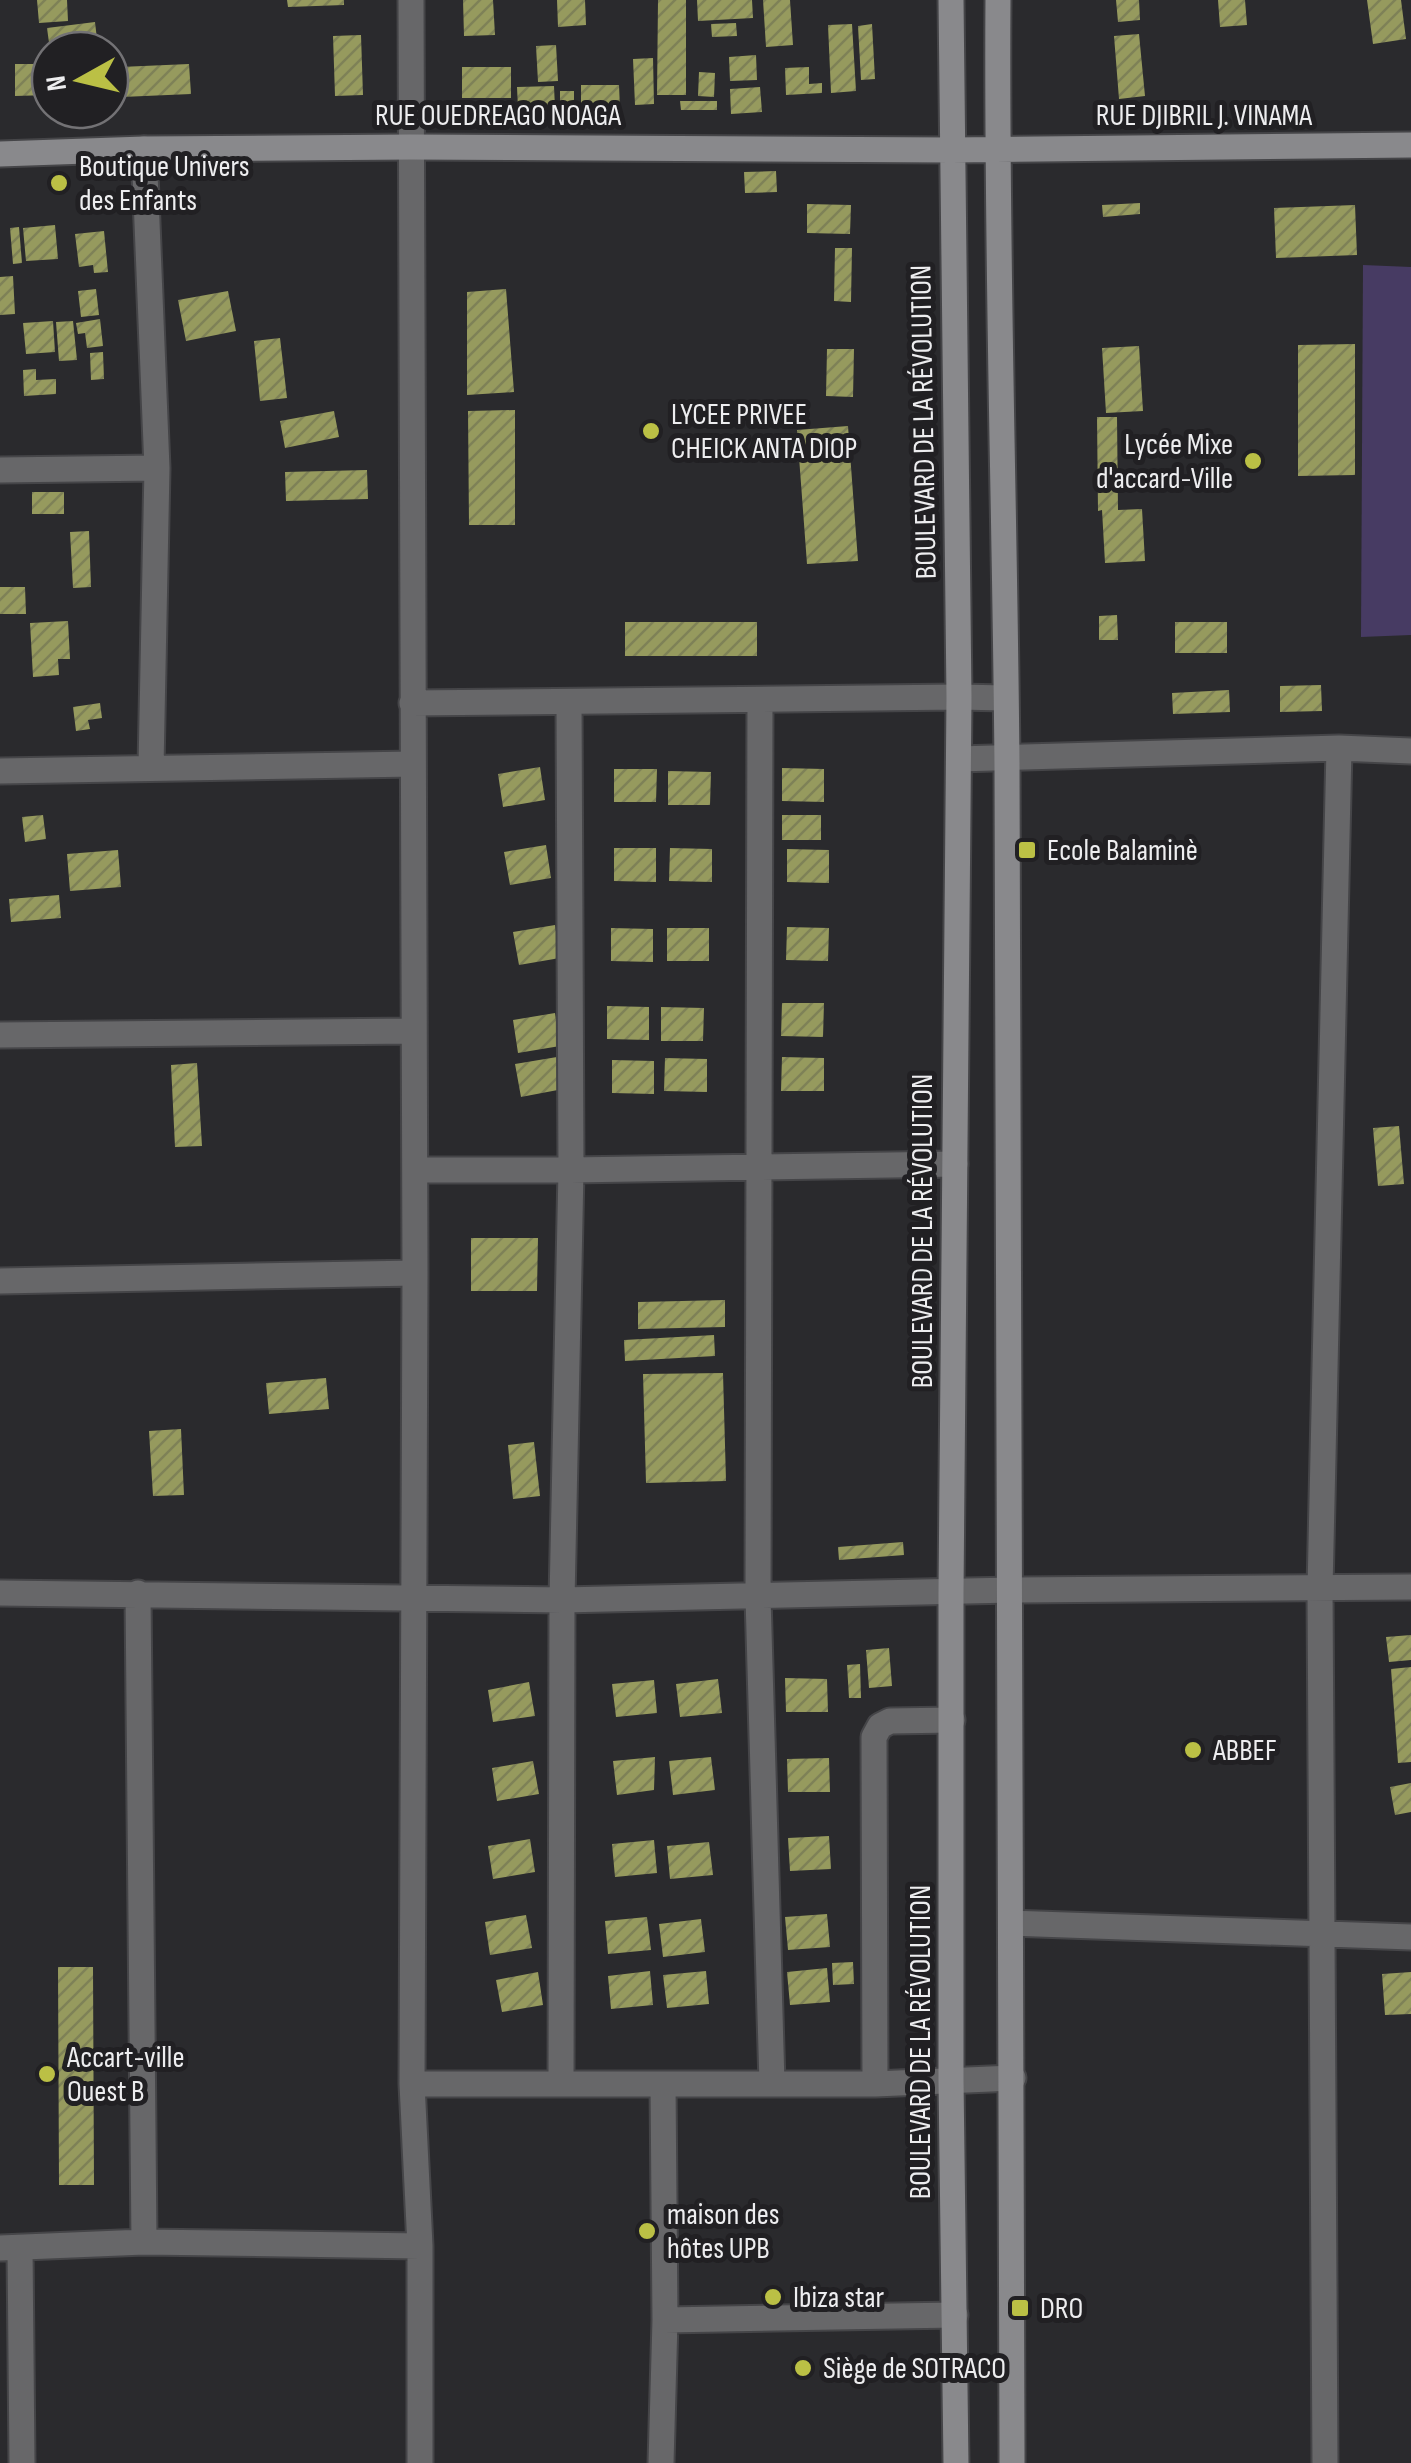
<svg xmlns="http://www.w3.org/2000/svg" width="1411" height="2463" font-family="'Sofia Sans Condensed',sans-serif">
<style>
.green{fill:#473b63}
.building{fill:url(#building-hatch)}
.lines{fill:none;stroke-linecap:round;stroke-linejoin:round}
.street-casing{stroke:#454548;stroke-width:29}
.secondary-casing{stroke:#454548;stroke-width:29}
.street{stroke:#676769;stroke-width:25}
.secondary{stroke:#89898c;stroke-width:25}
.poi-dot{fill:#bbc045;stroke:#212023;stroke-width:4}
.labels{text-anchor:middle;stroke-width:10;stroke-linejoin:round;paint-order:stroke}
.street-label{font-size:30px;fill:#ededef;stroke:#212023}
.poi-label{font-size:30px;fill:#ededef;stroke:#212023;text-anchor:start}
</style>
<defs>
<pattern id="building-hatch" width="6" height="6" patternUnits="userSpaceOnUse" patternTransform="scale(2.5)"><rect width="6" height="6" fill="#969a5e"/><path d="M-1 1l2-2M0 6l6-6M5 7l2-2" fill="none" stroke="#7e8157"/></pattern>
</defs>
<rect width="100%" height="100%" fill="#2a2a2d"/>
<path class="green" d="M 1363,265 L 1411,267 L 1411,635 L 1361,637 Z"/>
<path class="building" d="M 37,0 L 67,0 L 68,21 L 39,23 Z
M 287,0 L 344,0 L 344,5 L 288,7 Z
M 463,0 L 493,0 L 495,35 L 464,36 Z
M 557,0 L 585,0 L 586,25 L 558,27 Z
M 658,0 L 686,0 L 686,95 L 657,95 Z
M 697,0 L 752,0 L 753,18 L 698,21 Z
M 763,0 L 790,0 L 793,45 L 766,47 Z
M 1116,0 L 1139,0 L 1140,20 L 1118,22 Z
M 1218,0 L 1245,0 L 1247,25 L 1220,27 Z
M 1367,0 L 1401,0 L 1406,39 L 1373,44 Z
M 95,22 L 98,48 L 50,50 L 47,28 Z
M 736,23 L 737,36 L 712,37 L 711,24 Z
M 852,24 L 856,91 L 831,93 L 828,25 Z
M 872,24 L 875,79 L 861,80 L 858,26 Z
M 1139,34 L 1145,96 L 1119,99 L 1114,36 Z
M 361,35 L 363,95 L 335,96 L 333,36 Z
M 556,45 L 558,81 L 538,82 L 536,46 Z
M 756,55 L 757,80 L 730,81 L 729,57 Z
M 653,58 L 654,104 L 635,105 L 633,59 Z
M 15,64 L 50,64 L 50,95 L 15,96 Z
M 189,64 L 191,94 L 122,97 L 120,67 Z
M 462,67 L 511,67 L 511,98 L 462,98 Z
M 809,67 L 809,84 L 822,83 L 822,93 L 786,95 L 785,68 Z
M 699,72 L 715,73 L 714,97 L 698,96 Z
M 581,85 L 619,85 L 620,108 L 581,109 Z
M 554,86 L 555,108 L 518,109 L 517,87 Z
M 760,87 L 762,112 L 731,114 L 730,89 Z
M 560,91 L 574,91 L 574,118 L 560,119 Z
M 680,101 L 717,101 L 717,110 L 681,110 Z
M 776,171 L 777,192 L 745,193 L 744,172 Z
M 1140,203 L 1140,214 L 1103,217 L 1102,205 Z
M 807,204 L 851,205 L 850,234 L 807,233 Z
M 1355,205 L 1357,255 L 1276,258 L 1274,208 Z
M 55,225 L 58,259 L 26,261 L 23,228 Z
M 19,227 L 22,263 L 13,264 L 10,228 Z
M 104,231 L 108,272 L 94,273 L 93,265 L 79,267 L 75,234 Z
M 835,248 L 852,248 L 851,302 L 834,301 Z
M 13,276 L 15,314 L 0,315 L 0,277 Z
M 96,289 L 99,315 L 81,317 L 78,291 Z
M 506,289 L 514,392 L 467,395 L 467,292 Z
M 228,291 L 236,331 L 186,341 L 178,300 Z
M 100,319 L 103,346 L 87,348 L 85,333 L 78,334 L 76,323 Z
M 53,321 L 55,352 L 26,354 L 23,323 Z
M 73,321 L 77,360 L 59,361 L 56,322 Z
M 280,338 L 287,398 L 260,401 L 254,341 Z
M 1355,344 L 1355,475 L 1298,476 L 1298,345 Z
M 1139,346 L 1143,411 L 1106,413 L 1102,348 Z
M 827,349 L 854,349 L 853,397 L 826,396 Z
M 103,352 L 104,379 L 91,380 L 90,353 Z
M 36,369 L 36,380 L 56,379 L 56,394 L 24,396 L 23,370 Z
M 515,410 L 515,525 L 469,525 L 468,411 Z
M 334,411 L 339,437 L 285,448 L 280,421 Z
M 1097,417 L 1117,417 L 1118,510 L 1142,509 L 1145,561 L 1105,563 L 1102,510 L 1098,511 Z
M 848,426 L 858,561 L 807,564 L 797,430 Z
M 367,470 L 368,499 L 286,501 L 285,472 Z
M 32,492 L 64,492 L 64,514 L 32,514 Z
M 89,531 L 91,587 L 73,588 L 70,532 Z
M 0,587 L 25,587 L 26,614 L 0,614 Z
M 1117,615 L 1118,640 L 1099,640 L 1099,616 Z
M 68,621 L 70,659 L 58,659 L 59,675 L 33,677 L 30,623 Z
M 625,622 L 757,622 L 757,656 L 625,656 Z
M 1175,622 L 1227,622 L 1227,653 L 1175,653 Z
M 1321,685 L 1322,711 L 1280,712 L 1280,686 Z
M 1229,690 L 1230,712 L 1173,714 L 1172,693 Z
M 100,703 L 102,718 L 88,720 L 90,729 L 76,731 L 73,707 Z
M 540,767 L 545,800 L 503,807 L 498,774 Z
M 782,768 L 824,769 L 824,802 L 782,801 Z
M 614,769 L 657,769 L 656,802 L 614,802 Z
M 668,771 L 711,772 L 710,805 L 668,805 Z
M 43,815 L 46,839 L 25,842 L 22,817 Z
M 782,815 L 821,815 L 821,840 L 782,840 Z
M 546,845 L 551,878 L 510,885 L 504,852 Z
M 614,848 L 656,848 L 656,882 L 614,881 Z
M 670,848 L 712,849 L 712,882 L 669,881 Z
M 787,849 L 829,850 L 829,883 L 787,882 Z
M 118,850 L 121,887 L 70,891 L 67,854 Z
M 59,895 L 61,918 L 11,922 L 9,899 Z
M 555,925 L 560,958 L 519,965 L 513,932 Z
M 787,927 L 829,928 L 828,961 L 786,960 Z
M 611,928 L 653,929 L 653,962 L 611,961 Z
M 667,928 L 709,928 L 709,961 L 667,961 Z
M 782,1003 L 824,1003 L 823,1037 L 781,1036 Z
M 607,1006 L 649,1007 L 649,1040 L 607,1039 Z
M 661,1007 L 704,1008 L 703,1041 L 661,1041 Z
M 555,1013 L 560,1046 L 518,1053 L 513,1020 Z
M 557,1057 L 563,1089 L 521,1097 L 515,1064 Z
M 782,1057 L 824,1058 L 824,1091 L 781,1091 Z
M 665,1058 L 707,1059 L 707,1092 L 664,1091 Z
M 612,1060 L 654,1061 L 654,1094 L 612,1093 Z
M 197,1063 L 202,1146 L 175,1147 L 171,1065 Z
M 1399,1126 L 1404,1184 L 1378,1186 L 1373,1128 Z
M 471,1238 L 538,1238 L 537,1291 L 471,1291 Z
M 725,1300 L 725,1327 L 638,1329 L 638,1302 Z
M 714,1335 L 715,1356 L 625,1361 L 624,1340 Z
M 723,1373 L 726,1481 L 646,1483 L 643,1374 Z
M 326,1378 L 329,1409 L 269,1414 L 266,1383 Z
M 181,1429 L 184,1495 L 153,1496 L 149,1431 Z
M 534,1442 L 540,1496 L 513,1499 L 508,1445 Z
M 903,1542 L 904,1555 L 839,1560 L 838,1547 Z
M 1411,1635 L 1411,1660 L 1389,1662 L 1386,1637 Z
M 889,1648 L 892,1686 L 869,1688 L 866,1650 Z
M 860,1664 L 861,1698 L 849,1698 L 847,1665 Z
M 1411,1667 L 1411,1762 L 1398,1763 L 1391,1669 Z
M 785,1678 L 827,1679 L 828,1712 L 786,1712 Z
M 718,1679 L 722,1713 L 680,1717 L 676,1684 Z
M 654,1680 L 657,1713 L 616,1717 L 612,1684 Z
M 529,1682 L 535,1716 L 493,1722 L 488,1690 Z
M 655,1757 L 654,1790 L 617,1795 L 613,1761 Z
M 711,1757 L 715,1790 L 673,1795 L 669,1761 Z
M 829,1758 L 830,1792 L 788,1792 L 787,1759 Z
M 533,1761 L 539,1794 L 497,1801 L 492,1768 Z
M 1411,1783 L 1411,1812 L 1395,1815 L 1390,1787 Z
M 829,1836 L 831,1869 L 790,1871 L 788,1838 Z
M 530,1839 L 535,1872 L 493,1879 L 488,1846 Z
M 654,1840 L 657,1873 L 615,1877 L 612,1844 Z
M 709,1842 L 713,1875 L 670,1879 L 667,1846 Z
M 827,1914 L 830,1947 L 788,1950 L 785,1917 Z
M 526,1915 L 532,1948 L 490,1955 L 485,1922 Z
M 647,1917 L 651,1950 L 608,1954 L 605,1921 Z
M 701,1919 L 705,1952 L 663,1957 L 659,1924 Z
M 853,1962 L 854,1984 L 833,1985 L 832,1963 Z
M 58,1967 L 93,1967 L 94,2185 L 59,2185 Z
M 827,1968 L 830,2002 L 790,2005 L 787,1972 Z
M 650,1971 L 653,2005 L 611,2009 L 608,1976 Z
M 706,1971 L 709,2004 L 667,2008 L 663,1975 Z
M 538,1972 L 543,2005 L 502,2012 L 496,1980 Z
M 1411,1972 L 1411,2014 L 1385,2015 L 1382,1974 Z"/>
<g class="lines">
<defs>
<path id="street" d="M 411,0 L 415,1273 L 412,2084 L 420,2246 L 420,2463
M 144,149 L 157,468 L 151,767
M 0,470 L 157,468
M 760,700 L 758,1597 L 772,2084
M 412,703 L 959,697 L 1005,698
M 959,759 L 1339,748 L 1411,751
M 0,771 L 413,764
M 0,1035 L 414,1031
M 415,1170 L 571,1170 L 955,1164
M 0,1281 L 415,1273
M 0,1593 L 562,1600 L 1012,1590 L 1411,1587
M 138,1593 L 144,2242
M 1012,1923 L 1411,1937
M 412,2084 L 875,2084 L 874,1737 L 880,1726 L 890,1721 L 952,1720
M 561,2084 L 562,1600 L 571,1170 L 569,702
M 875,2084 L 1013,2078
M 0,2248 L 144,2242 L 420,2246
M 20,2248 L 22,2463
M 665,2320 L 955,2315
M 661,2463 L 665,2320 L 663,2084
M 1325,2463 L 1320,1589 L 1339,748"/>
<path id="secondary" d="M 951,0 L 959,697 L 951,1592 L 951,2080 L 956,2463
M 998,0 C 996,256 1005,511 1007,767 C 1011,1333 1013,1898 1012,2463
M 0,154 L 144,149 L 410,147 L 952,150 L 1411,145"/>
</defs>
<use href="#street" class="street-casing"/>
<use href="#secondary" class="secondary-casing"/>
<use href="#street" class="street"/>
<use href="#secondary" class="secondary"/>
</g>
<g class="poi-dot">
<circle cx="59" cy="183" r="10"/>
<circle cx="651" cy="431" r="10"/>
<circle cx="1253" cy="461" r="10"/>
<rect x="1017" y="840" width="20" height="20" rx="5"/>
<circle cx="1193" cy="1750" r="10"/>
<circle cx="47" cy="2074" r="10"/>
<circle cx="647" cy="2231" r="10"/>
<circle cx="773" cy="2297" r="10"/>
<rect x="1010" y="2298" width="20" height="20" rx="5"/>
<circle cx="803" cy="2368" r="10"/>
</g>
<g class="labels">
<g class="street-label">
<text x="498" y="125">RUE OUEDREAGO NOAGA</text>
<text x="1204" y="125">RUE DJIBRIL J. VINAMA</text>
<text transform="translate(923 422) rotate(-91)" y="10">BOULEVARD DE LA RÉVOLUTION</text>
<text transform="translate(922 1231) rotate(-90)" y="10">BOULEVARD DE LA RÉVOLUTION</text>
<text transform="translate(920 2042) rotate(-90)" y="10">BOULEVARD DE LA RÉVOLUTION</text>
</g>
<g class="poi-label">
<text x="79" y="176">Boutique Univers<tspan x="79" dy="34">des Enfants</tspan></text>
<text x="671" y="424">LYCEE PRIVEE<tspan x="671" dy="34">CHEICK ANTA DIOP</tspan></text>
<text x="1233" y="454" text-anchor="end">Lycée Mixe<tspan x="1233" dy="34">d'accard-Ville</tspan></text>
<text x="1047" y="860">Ecole Balaminè</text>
<text x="1213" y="1760">ABBEF</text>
<text x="67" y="2067">Accart-ville<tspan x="67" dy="34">Ouest B</tspan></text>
<text x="667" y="2224">maison des<tspan x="667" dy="34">hôtes UPB</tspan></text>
<text x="793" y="2307">Ibiza star</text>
<text x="1040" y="2318">DRO</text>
<text x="823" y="2378">Siège de SOTRACO</text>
</g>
</g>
<g transform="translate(80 80) rotate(262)"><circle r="48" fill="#212023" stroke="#737275" stroke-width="2.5"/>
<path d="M0-8L18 38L0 25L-18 38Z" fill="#bbc045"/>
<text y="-15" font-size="28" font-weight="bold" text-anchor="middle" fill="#ededef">N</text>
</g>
</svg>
